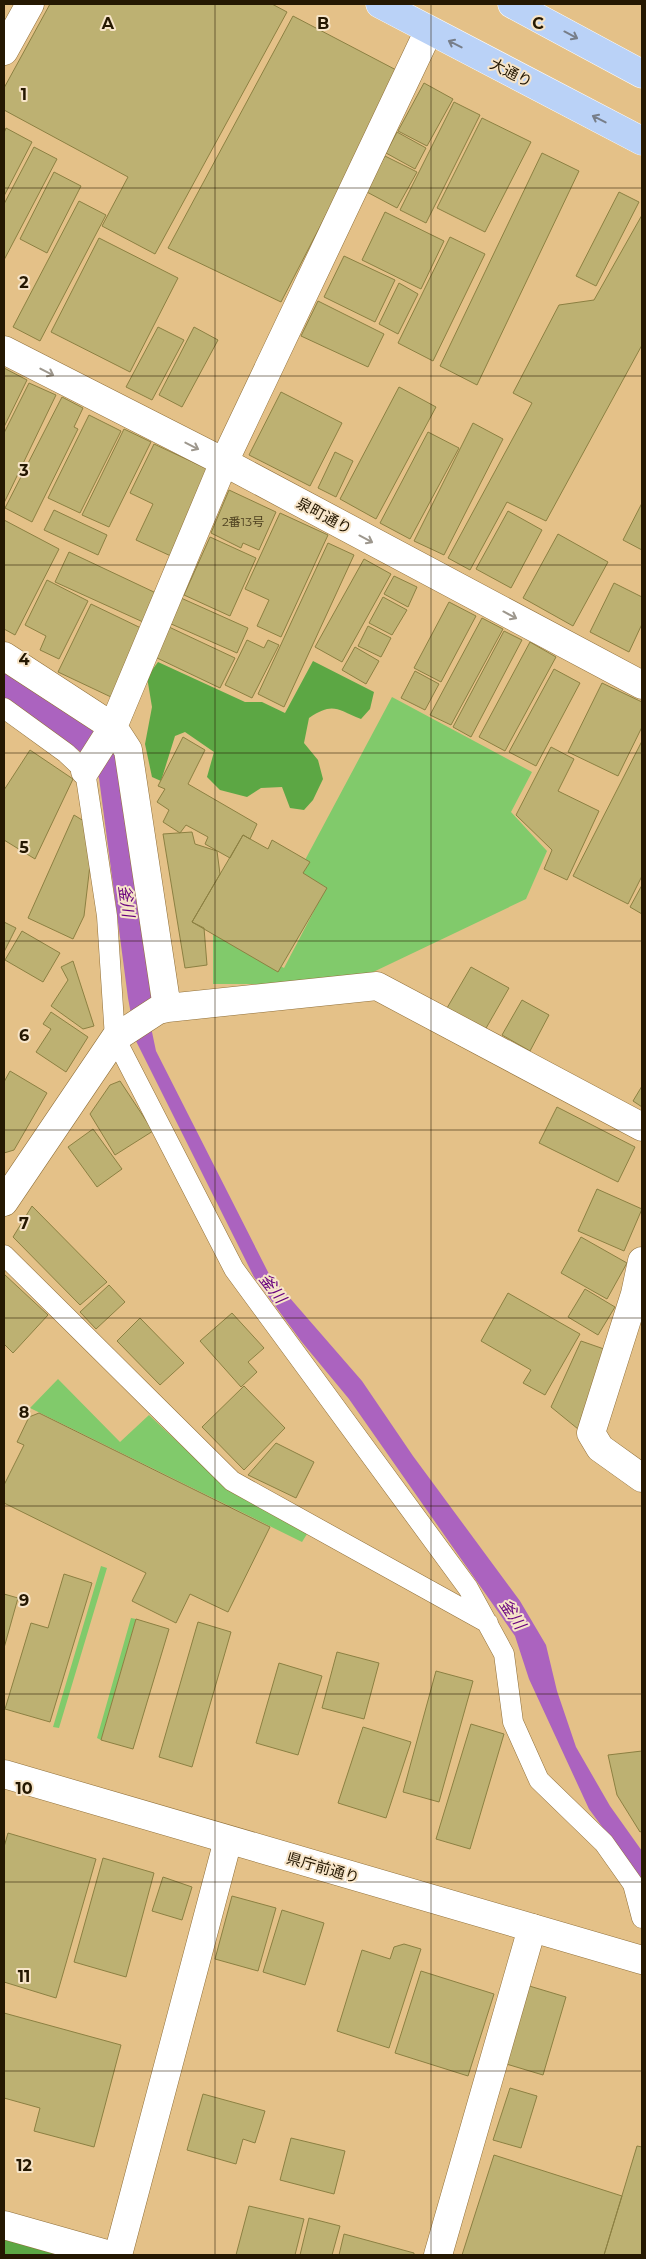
<svg xmlns="http://www.w3.org/2000/svg" width="646" height="2259" font-family="Montserrat,'Noto Sans JP',sans-serif">
<style>
.green{fill:#81ca6b}
.forest{fill:#5ca744}
.water{fill:#ab63bf}
.building{fill:#bdb172;stroke:#8c8042}
.lines{fill:none;stroke-linecap:round;stroke-linejoin:round}
.service-casing{stroke:#917039;stroke-width:21}
.minor-casing{stroke:#917039;stroke-width:29}
.tertiary-casing{stroke:#917039;stroke-width:29}
.primary-casing{stroke:#fff;stroke-width:29}
.service{stroke:#fff;stroke-width:20}
.minor{stroke:#fff;stroke-width:28}
.tertiary{stroke:#fff;stroke-width:28}
.primary{stroke:#bad2f7;stroke-width:28}
.oneway{stroke:#777e89}
.oneway2{stroke:#9d978d}
.grid{fill:none;stroke:#251802;stroke-width:1;stroke-opacity:0.55}
.labels{text-anchor:middle;stroke-width:4;stroke-linejoin:round;paint-order:stroke}
.number-label{font-size:12px;fill:#4b3e1e}
.street-label{font-size:15px;fill:#251802;stroke:#f7e5c9}
.water-label{font-size:16px;font-style:italic;fill:#68007e;stroke:#f7e5c9}
.grid-label{font-size:16px;text-anchor:middle;font-weight:bold;fill:#251802;stroke:#f7e5c9;stroke-width:4;stroke-linejoin:round;paint-order:stroke}
</style>
<rect width="100%" height="100%" fill="#e4c188"/>
<path class="green" d="M 392,697 L 532,772 L 511,812 L 547,851 L 526,899 L 369,974 L 311,984 L 213,984 L 213,931 L 284,968 L 325,890 L 297,875 Z
M 58,1379 L 120,1442 L 149,1415 L 231,1492 L 307,1534 L 302,1542 L 30,1408 Z
M 101,1566 L 107,1568 L 59,1728 L 53,1727 Z
M 131,1618 L 136,1619 L 101,1740 L 97,1738 Z"/>
<path class="forest" d="M 313,661 L 374,692 L 370,709 L 361,719 C 336,709 333,702 309,718 L 304,743 L 318,760 L 323,779 L 313,800 L 304,810 L 290,808 L 282,787 L 261,788 L 247,797 L 220,790 L 207,777 L 214,752 L 185,732 L 175,736 L 161,781 L 152,777 L 145,744 L 152,707 L 147,677 L 158,662 L 245,702 L 262,702 L 285,713 Z
M 4,2235 L 78,2255 L 4,2255 Z"/>
<path class="water" d="M 4,670 L 93,727 L 117,752 L 151,986 L 152,1032 L 156,1051 L 269,1274 L 362,1381 L 413,1456 L 520,1601 L 546,1645 L 557,1691 L 576,1747 L 610,1806 L 642,1851 L 642,1881 L 589,1809 L 529,1679 L 515,1636 L 349,1399 L 301,1341 L 254,1277 L 136,1041 L 128,998 L 99,778 L 81,752 L 4,700 Z"/>
<path class="building" d="M 50,4 L 272,4 L 287,12 L 155,254 L 102,226 L 128,177 L 4,110 L 4,88 Z
M 293,16 L 400,72 L 281,302 L 168,248 Z
M 424,83 L 453,99 L 427,146 L 398,131 Z
M 454,102 L 480,115 L 426,223 L 400,210 Z
M 482,118 L 531,142 L 485,232 L 437,208 Z
M 6,128 L 32,142 L 4,196 L 4,133 Z
M 397,132 L 426,148 L 415,169 L 386,153 Z
M 34,147 L 57,159 L 4,260 L 4,204 Z
M 542,153 L 579,171 L 477,385 L 440,366 Z
M 385,156 L 417,172 L 397,208 L 365,191 Z
M 54,172 L 81,186 L 47,253 L 20,239 Z
M 619,192 L 639,202 L 596,286 L 576,276 Z
M 79,201 L 106,215 L 40,341 L 13,327 Z
M 385,212 L 444,241 L 421,289 L 362,260 Z
M 642,215 L 642,345 L 546,521 L 507,502 L 470,570 L 448,558 L 532,403 L 513,393 L 559,305 L 594,300 Z
M 450,237 L 485,254 L 433,361 L 398,343 Z
M 99,238 L 178,278 L 130,372 L 51,332 Z
M 344,256 L 395,280 L 375,322 L 324,297 Z
M 399,283 L 418,294 L 398,334 L 379,324 Z
M 318,301 L 384,334 L 368,367 L 301,336 Z
M 158,327 L 184,340 L 152,400 L 126,387 Z
M 194,327 L 218,340 L 182,407 L 159,395 Z
M 4,368 L 27,380 L 4,427 Z
M 29,383 L 56,395 L 4,503 L 4,433 Z
M 399,387 L 436,407 L 376,519 L 340,499 Z
M 281,392 L 342,423 L 310,486 L 249,455 Z
M 62,397 L 83,408 L 74,427 L 78,429 L 32,522 L 5,508 Z
M 89,415 L 121,431 L 80,513 L 48,498 Z
M 473,423 L 503,439 L 444,555 L 414,541 Z
M 124,429 L 151,442 L 109,527 L 82,515 Z
M 428,432 L 459,448 L 410,539 L 380,523 Z
M 154,444 L 214,472 L 173,557 L 136,540 L 153,504 L 130,493 Z
M 335,452 L 353,461 L 336,497 L 318,488 Z
M 229,490 L 276,512 L 259,550 L 243,543 L 241,548 L 211,533 Z
M 642,503 L 642,550 L 623,540 Z
M 54,510 L 107,535 L 98,555 L 44,530 Z
M 508,511 L 542,530 L 511,588 L 476,569 Z
M 280,513 L 328,535 L 281,637 L 257,626 L 269,600 L 245,589 Z
M 4,520 L 59,549 L 15,635 L 4,629 Z
M 558,534 L 608,562 L 573,626 L 523,598 Z
M 210,537 L 256,558 L 230,616 L 184,595 Z
M 328,543 L 354,555 L 284,707 L 258,694 Z
M 69,552 L 156,593 L 143,622 L 55,582 Z
M 364,559 L 391,574 L 342,662 L 315,647 Z
M 394,576 L 417,587 L 408,607 L 384,594 Z
M 47,580 L 88,601 L 59,659 L 40,650 L 46,636 L 25,625 Z
M 614,583 L 642,597 L 642,624 L 629,652 L 590,632 Z
M 383,597 L 407,610 L 392,635 L 369,623 Z
M 181,598 L 248,628 L 237,653 L 169,623 Z
M 449,602 L 476,616 L 441,682 L 414,668 Z
M 91,604 L 143,629 L 111,697 L 58,672 Z
M 482,618 L 503,629 L 451,725 L 430,715 Z
M 368,626 L 391,638 L 381,657 L 358,646 Z
M 169,627 L 235,658 L 220,688 L 155,657 Z
M 504,631 L 522,640 L 471,737 L 453,727 Z
M 247,640 L 264,648 L 268,640 L 279,645 L 252,698 L 225,685 Z
M 530,642 L 556,657 L 505,751 L 479,737 Z
M 355,647 L 379,661 L 366,684 L 342,670 Z
M 554,669 L 580,683 L 536,766 L 509,752 Z
M 415,671 L 439,684 L 425,710 L 401,698 Z
M 602,683 L 642,702 L 642,727 L 618,776 L 568,752 Z
M 183,737 L 205,750 L 188,784 L 257,824 L 250,839 L 243,835 L 230,858 L 205,844 L 208,837 L 186,825 L 180,833 L 163,822 L 169,810 L 157,802 L 165,789 L 158,786 Z
M 642,741 L 642,876 L 628,904 L 573,876 Z
M 551,747 L 574,759 L 558,791 L 599,811 L 567,880 L 544,869 L 552,850 L 516,815 Z
M 30,750 L 73,779 L 35,859 L 4,840 L 4,790 Z
M 74,815 L 87,823 L 90,865 L 84,916 L 73,939 L 28,918 Z
M 192,832 L 195,844 L 217,851 L 220,874 L 192,922 L 204,928 L 207,965 L 185,968 L 163,834 Z
M 243,835 L 268,849 L 272,840 L 310,862 L 303,873 L 327,888 L 278,972 L 192,922 Z
M 642,885 L 642,914 L 630,907 Z
M 4,922 L 16,928 L 4,952 Z
M 22,931 L 60,953 L 43,982 L 5,960 Z
M 73,961 L 94,1026 L 83,1029 L 51,1006 L 68,980 L 61,967 Z
M 471,967 L 509,988 L 485,1030 L 447,1008 Z
M 522,1000 L 549,1015 L 530,1051 L 502,1035 Z
M 51,1012 L 88,1037 L 66,1072 L 36,1052 L 51,1029 L 43,1024 Z
M 10,1071 L 47,1093 L 14,1150 L 4,1153 L 4,1082 Z
M 120,1081 L 153,1131 L 115,1155 L 90,1114 L 110,1085 Z
M 642,1086 L 642,1107 L 633,1101 Z
M 557,1107 L 635,1147 L 618,1182 L 539,1143 Z
M 93,1129 L 122,1169 L 97,1187 L 68,1147 Z
M 597,1189 L 642,1209 L 624,1251 L 578,1231 Z
M 32,1206 L 107,1282 L 80,1305 L 13,1237 Z
M 581,1237 L 627,1263 L 607,1299 L 561,1273 Z
M 4,1274 L 48,1315 L 13,1353 L 4,1344 Z
M 109,1285 L 125,1302 L 96,1329 L 80,1312 Z
M 585,1289 L 615,1307 L 598,1335 L 568,1317 Z
M 508,1293 L 580,1334 L 545,1395 L 523,1383 L 531,1370 L 481,1341 Z
M 232,1313 L 264,1348 L 248,1362 L 257,1372 L 241,1387 L 200,1341 Z
M 140,1318 L 184,1363 L 160,1385 L 117,1341 Z
M 581,1341 L 604,1349 L 578,1429 L 551,1407 Z
M 244,1386 L 285,1428 L 244,1470 L 202,1427 Z
M 39,1413 L 270,1527 L 228,1612 L 190,1594 L 176,1623 L 132,1601 L 146,1573 L 4,1503 L 4,1485 L 24,1445 L 17,1442 L 29,1417 Z
M 276,1443 L 314,1462 L 296,1498 L 248,1475 Z
M 64,1574 L 92,1583 L 50,1722 L 5,1709 L 31,1623 L 48,1628 Z
M 4,1594 L 18,1598 L 4,1648 Z
M 136,1619 L 169,1629 L 133,1749 L 101,1740 Z
M 198,1622 L 231,1632 L 192,1767 L 159,1757 Z
M 337,1652 L 379,1663 L 364,1719 L 322,1708 Z
M 279,1663 L 322,1676 L 298,1755 L 256,1743 Z
M 436,1671 L 473,1681 L 439,1802 L 403,1792 Z
M 471,1724 L 504,1734 L 470,1849 L 436,1839 Z
M 363,1727 L 411,1742 L 386,1818 L 338,1803 Z
M 642,1751 L 642,1831 L 640,1832 L 617,1795 L 608,1755 Z
M 8,1833 L 96,1859 L 56,1998 L 4,1982 L 4,1847 Z
M 103,1858 L 154,1873 L 126,1977 L 74,1962 Z
M 163,1877 L 192,1887 L 182,1920 L 152,1911 Z
M 232,1896 L 276,1908 L 258,1971 L 215,1959 Z
M 282,1910 L 324,1923 L 305,1985 L 263,1972 Z
M 404,1944 L 421,1949 L 389,2048 L 337,2031 L 362,1950 L 390,1959 L 394,1947 Z
M 421,1971 L 494,1994 L 468,2076 L 395,2053 Z
M 526,1985 L 566,1997 L 543,2075 L 503,2063 Z
M 4,2013 L 121,2045 L 94,2147 L 34,2131 L 40,2108 L 4,2098 Z
M 510,2088 L 537,2096 L 521,2148 L 493,2140 Z
M 203,2094 L 265,2111 L 255,2143 L 243,2139 L 236,2164 L 187,2150 Z
M 291,2138 L 345,2151 L 334,2194 L 280,2180 Z
M 637,2146 L 642,2147 L 642,2255 L 604,2255 Z
M 494,2155 L 622,2196 L 604,2255 L 462,2255 Z
M 249,2206 L 304,2219 L 295,2255 L 236,2255 Z
M 309,2218 L 340,2226 L 332,2255 L 300,2255 Z
M 344,2234 L 414,2253 L 414,2255 L 339,2255 Z"/>
<g class="lines">
<defs>
<path id="service" d="M 4,708 L 66,753 L 85,771 L 107,916 L 115,1038 L 234,1269 L 468,1588 L 504,1654 L 513,1722 L 539,1780 L 604,1843 L 633,1884 L 642,1918
M 4,1255 L 232,1481 L 488,1623"/>
<path id="minor" d="M 4,51 L 30,4
M 4,350 L 224,462 L 642,685
M 4,656 L 113,727 L 128,750 L 167,1008
M 85,771 L 113,727 L 224,462 L 429,30
M 4,1202 L 115,1038 L 158,1010 L 167,1008 L 377,986 L 642,1127
M 642,1261 L 635,1294 L 591,1433 L 600,1448 L 642,1478
M 4,2225 L 110,2255
M 118,2255 L 228,1840
M 438,2255 L 532,1928"/>
<path id="tertiary" d="M 4,1774 L 642,1960"/>
<path id="primary" d="M 380,4 L 642,141
M 512,4 L 642,74"/>
</defs>
<use href="#service" class="service-casing"/>
<use href="#minor" class="minor-casing"/>
<use href="#tertiary" class="tertiary-casing"/>
<use href="#primary" class="primary-casing"/>
<use href="#service" class="service"/>
<use href="#minor" class="minor"/>
<use href="#tertiary" class="tertiary"/>
<use href="#primary" class="primary"/>
</g>
<defs><path id="oneway-shaft" d="M-6 0H5M1.5-3L5.5 0L1.5 3" fill="none" stroke-width="1.6" stroke-linecap="round" stroke-linejoin="round" transform="scale(1.25)"/></defs>
<g class="oneway">
<use href="#oneway-shaft" transform="translate(571 35) rotate(28)"/>
<use href="#oneway-shaft" transform="translate(455 44) rotate(-153)"/>
<use href="#oneway-shaft" transform="translate(599 119) rotate(-153)"/>
</g>
<g class="oneway2">
<use href="#oneway-shaft" transform="translate(47 372) rotate(27)"/>
<use href="#oneway-shaft" transform="translate(192 446) rotate(27)"/>
<use href="#oneway-shaft" transform="translate(366 539) rotate(28)"/>
<use href="#oneway-shaft" transform="translate(510 615) rotate(28)"/>
</g>
<path class="grid" d="M 215,4 L 215,2255M 431,4 L 431,2255M 4,188 L 642,188M 4,376 L 642,376M 4,565 L 642,565M 4,753 L 642,753M 4,941 L 642,941M 4,1130 L 642,1130M 4,1318 L 642,1318M 4,1506 L 642,1506M 4,1694 L 642,1694M 4,1882 L 642,1882M 4,2071 L 642,2071"/>
<g class="labels">
<g class="number-label">
<text x="243" y="526">2番13号</text>
</g>
<g class="street-label">
<text transform="translate(511 73) rotate(27)" y="5">大通り</text>
<text transform="translate(324 516) rotate(28)" y="5">泉町通り</text>
<text transform="translate(323 1868) rotate(16)" y="5">県庁前通り</text>
</g>
<g class="water-label">
<text transform="translate(127 901) rotate(82)" y="6">釜川</text>
<text transform="translate(273 1288) rotate(52)" y="6">釜川</text>
<text transform="translate(513 1614) rotate(56)" y="6">釜川</text>
</g>
</g>
<g class="grid-label">
<text x="108" y="29">A</text>
<text x="323" y="29">B</text>
<text x="538" y="29">C</text>
<text x="24" y="100">1</text>
<text x="24" y="288">2</text>
<text x="24" y="476">3</text>
<text x="24" y="665">4</text>
<text x="24" y="853">5</text>
<text x="24" y="1041">6</text>
<text x="24" y="1229">7</text>
<text x="24" y="1418">8</text>
<text x="24" y="1606">9</text>
<text x="24" y="1794">10</text>
<text x="24" y="1982">11</text>
<text x="24" y="2171">12</text>
</g>
<rect width="646" height="2259" fill="none" stroke="#251802" stroke-width="10"/>
</svg>
